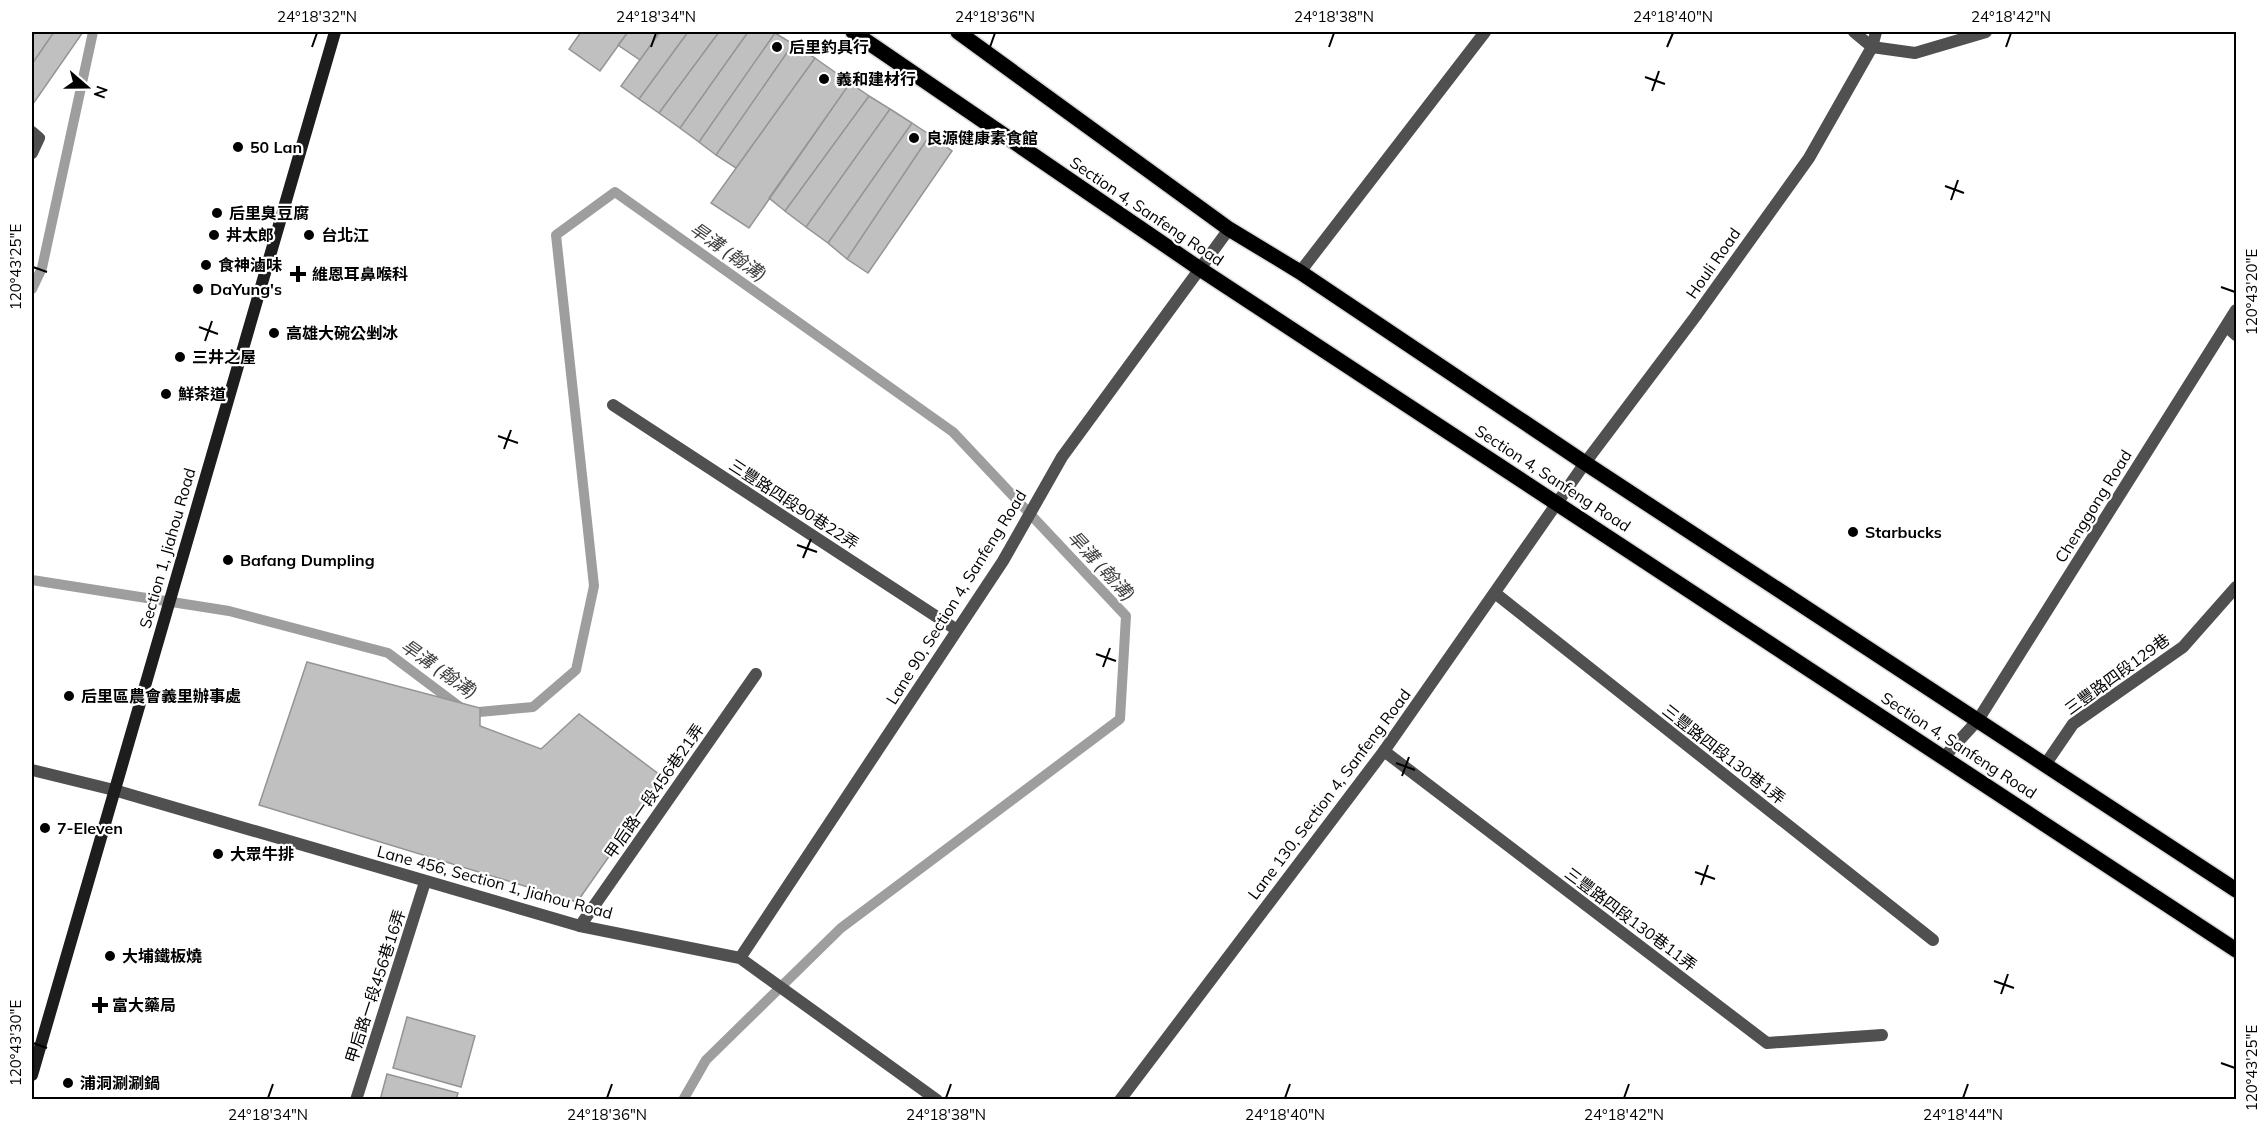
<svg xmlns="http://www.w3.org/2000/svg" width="2268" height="1131" font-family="Mulish,'Noto Sans TC',sans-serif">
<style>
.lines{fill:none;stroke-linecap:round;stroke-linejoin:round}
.stream{stroke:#9e9e9e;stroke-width:10}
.building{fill:#c0c0c0;stroke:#949494;stroke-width:1.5}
.primary-casing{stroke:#dbdbdb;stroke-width:18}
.lane{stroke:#505050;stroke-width:12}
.street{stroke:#505050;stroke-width:12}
.secondary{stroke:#1d1d1d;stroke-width:12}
.primary{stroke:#000;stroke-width:15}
.ticks{fill:none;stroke:#000;stroke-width:2}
.poi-dot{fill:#000;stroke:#fff;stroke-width:2}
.labels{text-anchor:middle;stroke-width:4.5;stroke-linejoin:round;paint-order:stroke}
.poi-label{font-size:16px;font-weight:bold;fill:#000;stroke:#fff;text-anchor:start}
.street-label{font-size:16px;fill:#000;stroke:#fff}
.water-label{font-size:18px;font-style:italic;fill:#3f3f3f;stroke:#fff}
.neatline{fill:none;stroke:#000;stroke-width:2}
.ticks-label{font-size:15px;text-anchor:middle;fill:#000}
</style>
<rect width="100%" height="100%" fill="#fff"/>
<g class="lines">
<path class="stream" d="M 32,289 L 42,268 L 93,32
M 32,580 L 229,611 L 388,653 L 468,713 L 533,707 L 576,670 L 594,586 L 556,235 L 615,192 L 953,432 L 1126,616 L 1120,719 L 841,928 L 706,1060 L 683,1100"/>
</g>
<path class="building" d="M 32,32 L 54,32 L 32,64 Z
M 54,32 L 83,32 L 33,104 L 32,64 Z
M 581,32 L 628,32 L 600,71 L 569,49 Z
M 628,32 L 660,32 L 640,60 L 618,45 Z
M 660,32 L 688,32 L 639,99 L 621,86 Z
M 688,32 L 719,32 L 659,113 L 639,99 Z
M 719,32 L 748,32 L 680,128 L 659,113 Z
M 748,32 L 775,33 L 699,142 L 680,128 Z
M 775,33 L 793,44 L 716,155 L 699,142 Z
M 793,44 L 815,58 L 736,168 L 716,155 Z
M 815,58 L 850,83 L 749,228 L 711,203 Z
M 850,83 L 869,96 L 785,211 L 769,198 Z
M 869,96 L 890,109 L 806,227 L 785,211 Z
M 890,109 L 912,123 L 828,243 L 806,227 Z
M 912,123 L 930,135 L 847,259 L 828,243 Z
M 930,135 L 952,151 L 868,273 L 847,259 Z
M 307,662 L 480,708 L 480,726 L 541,749 L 579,714 L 664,778 L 577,902 L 259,805 Z
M 407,1017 L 475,1036 L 461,1087 L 393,1068 Z
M 387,1074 L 458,1093 L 456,1100 L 380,1100 Z"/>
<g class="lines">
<defs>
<path id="primary" d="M 853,32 L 1200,269 L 2236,950
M 958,32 L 1229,229 L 1300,272 L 1585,463 L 2236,890"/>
</defs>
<use href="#primary" class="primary-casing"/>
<path class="lane" d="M 32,132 L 39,138 L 32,153
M 1300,272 L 1485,32
M 1495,593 L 1933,940
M 1384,751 L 1767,1043 L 1882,1035
M 2045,765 L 2073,724 L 2183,647 L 2236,587
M 32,770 L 114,790
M 580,926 L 756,674"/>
<path class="street" d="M 1854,32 L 1872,47 L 1915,53 L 1986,32
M 2226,326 L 2236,335
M 613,405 L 957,630
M 1945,756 L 1978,720 L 2236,310
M 114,790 L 580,926 L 740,958 L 937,1100
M 740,958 L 1003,561 L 1062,457 L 1229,229
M 356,1100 L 425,882
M 1120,1100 L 1384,751 L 1585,463 L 1695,317 L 1809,158 L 1872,47 L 1876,32"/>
<path class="secondary" d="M 32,1075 L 335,32"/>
<use href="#primary" class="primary"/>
</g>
<path class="ticks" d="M 312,47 L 317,33M 651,47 L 656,33M 990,47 L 995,33M 1329,47 L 1334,33M 1667,47 L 1673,33M 2006,47 L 2011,33M 1645,77 L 1665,84M 1652,91 L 1659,71M 1945,186 L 1964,193M 1951,200 L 1958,180M 33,267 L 47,272M 2221,287 L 2235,292M 199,327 L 218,334M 205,341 L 212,321M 498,436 L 518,443M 504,449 L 511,430M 797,545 L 817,552M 803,558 L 811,539M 1096,654 L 1116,661M 1103,667 L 1110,648M 1396,763 L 1415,770M 1402,776 L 1409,757M 1695,872 L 1715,879M 1701,885 L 1708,865M 1994,981 L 2014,988M 2001,994 L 2008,974M 33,1043 L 47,1048M 2221,1063 L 2235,1068M 268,1098 L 273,1084M 607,1098 L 612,1084M 946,1098 L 951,1084M 1285,1098 L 1290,1084M 1624,1098 L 1629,1084M 1963,1098 L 1968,1084"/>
<g class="poi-dot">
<circle cx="777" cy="47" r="6"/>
<circle cx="824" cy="79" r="6"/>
<circle cx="914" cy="138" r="6"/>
<circle cx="238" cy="147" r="6"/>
<circle cx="217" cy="213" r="6"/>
<circle cx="214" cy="235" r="6"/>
<circle cx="309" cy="235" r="6"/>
<circle cx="206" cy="265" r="6"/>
<path d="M295 265h6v6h6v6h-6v6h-6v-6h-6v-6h6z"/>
<circle cx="198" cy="289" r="6"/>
<circle cx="274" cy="333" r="6"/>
<circle cx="180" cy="357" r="6"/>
<circle cx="166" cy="394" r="6"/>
<circle cx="1853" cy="532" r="6"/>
<circle cx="228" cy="560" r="6"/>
<circle cx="69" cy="696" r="6"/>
<circle cx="45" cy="828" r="6"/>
<circle cx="218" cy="854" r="6"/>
<circle cx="110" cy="956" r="6"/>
<path d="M97 996h6v6h6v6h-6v6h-6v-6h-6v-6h6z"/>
<circle cx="68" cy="1083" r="6"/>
</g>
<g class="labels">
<g class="poi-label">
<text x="789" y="53">后里釣具行</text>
<text x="836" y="85">義和建材行</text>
<text x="926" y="144">良源健康素食館</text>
<text x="250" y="153">50 Lan</text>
<text x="229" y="219">后里臭豆腐</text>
<text x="226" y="241">丼太郎</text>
<text x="321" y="241">台北江</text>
<text x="218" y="271">食神滷味</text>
<text x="312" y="280">維恩耳鼻喉科</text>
<text x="210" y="295">DaYung's</text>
<text x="286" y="339">高雄大碗公剉冰</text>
<text x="192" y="363">三井之屋</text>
<text x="178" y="400">鮮茶道</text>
<text x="1865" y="538">Starbucks</text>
<text x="240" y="566">Bafang Dumpling</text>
<text x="81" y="702">后里區農會義里辦事處</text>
<text x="57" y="834">7-Eleven</text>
<text x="230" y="860">大眾牛排</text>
<text x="122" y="962">大埔鐵板燒</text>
<text x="112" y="1011">富大藥局</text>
<text x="80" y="1089">浦洞涮涮鍋</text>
</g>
<g class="street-label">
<text transform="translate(1147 211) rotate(34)" y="6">Section 4, Sanfeng Road</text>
<text transform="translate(1713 263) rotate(-55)" y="6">Houli Road</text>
<text transform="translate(1553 478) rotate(33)" y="6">Section 4, Sanfeng Road</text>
<text transform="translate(794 504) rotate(33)" y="6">三豐路四段90巷22弄</text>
<text transform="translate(2093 506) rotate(-58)" y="6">Chenggong Road</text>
<text transform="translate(167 548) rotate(-74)" y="6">Section 1, Jiahou Road</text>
<text transform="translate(956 597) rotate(-58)" y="6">Lane 90, Section 4, Sanfeng Road</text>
<text transform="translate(2117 674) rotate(-36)" y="6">三豐路四段129巷</text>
<text transform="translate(1959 745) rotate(33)" y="6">Section 4, Sanfeng Road</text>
<text transform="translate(1724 754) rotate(38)" y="6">三豐路四段130巷1弄</text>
<text transform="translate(654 791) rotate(-55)" y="6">甲后路一段456巷21弄</text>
<text transform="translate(1329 794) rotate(-53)" y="6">Lane 130, Section 4, Sanfeng Road</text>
<text transform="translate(495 882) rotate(15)" y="6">Lane 456, Section 1, Jiahou Road</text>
<text transform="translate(1631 919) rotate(37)" y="6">三豐路四段130巷11弄</text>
<text transform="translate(375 986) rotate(-72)" y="6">甲后路一段456巷16弄</text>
</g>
<g class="water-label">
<text transform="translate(728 252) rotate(35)" y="6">旱溝 (翰溝)</text>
<text transform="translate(1101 566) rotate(47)" y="6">旱溝 (翰溝)</text>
<text transform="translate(439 669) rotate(35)" y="6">旱溝 (翰溝)</text>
</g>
</g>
<rect width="2268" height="1131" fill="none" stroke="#ffffff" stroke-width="66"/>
<g transform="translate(87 87) rotate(110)" stroke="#ffffff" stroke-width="4.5" paint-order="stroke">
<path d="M0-4.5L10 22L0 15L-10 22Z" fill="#000000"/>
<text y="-9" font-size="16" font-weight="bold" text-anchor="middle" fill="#000000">N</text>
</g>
<rect x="33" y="33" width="2202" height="1065" class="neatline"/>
<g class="ticks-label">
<text x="317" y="22">24°18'32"N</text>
<text x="656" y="22">24°18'34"N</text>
<text x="995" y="22">24°18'36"N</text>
<text x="1334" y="22">24°18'38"N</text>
<text x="1673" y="22">24°18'40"N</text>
<text x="2011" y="22">24°18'42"N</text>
<text transform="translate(16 267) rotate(-90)" y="5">120°43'25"E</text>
<text transform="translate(2252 292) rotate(-90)" y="5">120°43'20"E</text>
<text transform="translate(16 1043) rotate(-90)" y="5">120°43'30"E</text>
<text transform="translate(2252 1068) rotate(-90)" y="5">120°43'25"E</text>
<text x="268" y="1120">24°18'34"N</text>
<text x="607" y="1120">24°18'36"N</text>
<text x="946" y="1120">24°18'38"N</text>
<text x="1285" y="1120">24°18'40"N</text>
<text x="1624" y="1120">24°18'42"N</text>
<text x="1963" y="1120">24°18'44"N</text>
</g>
</svg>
